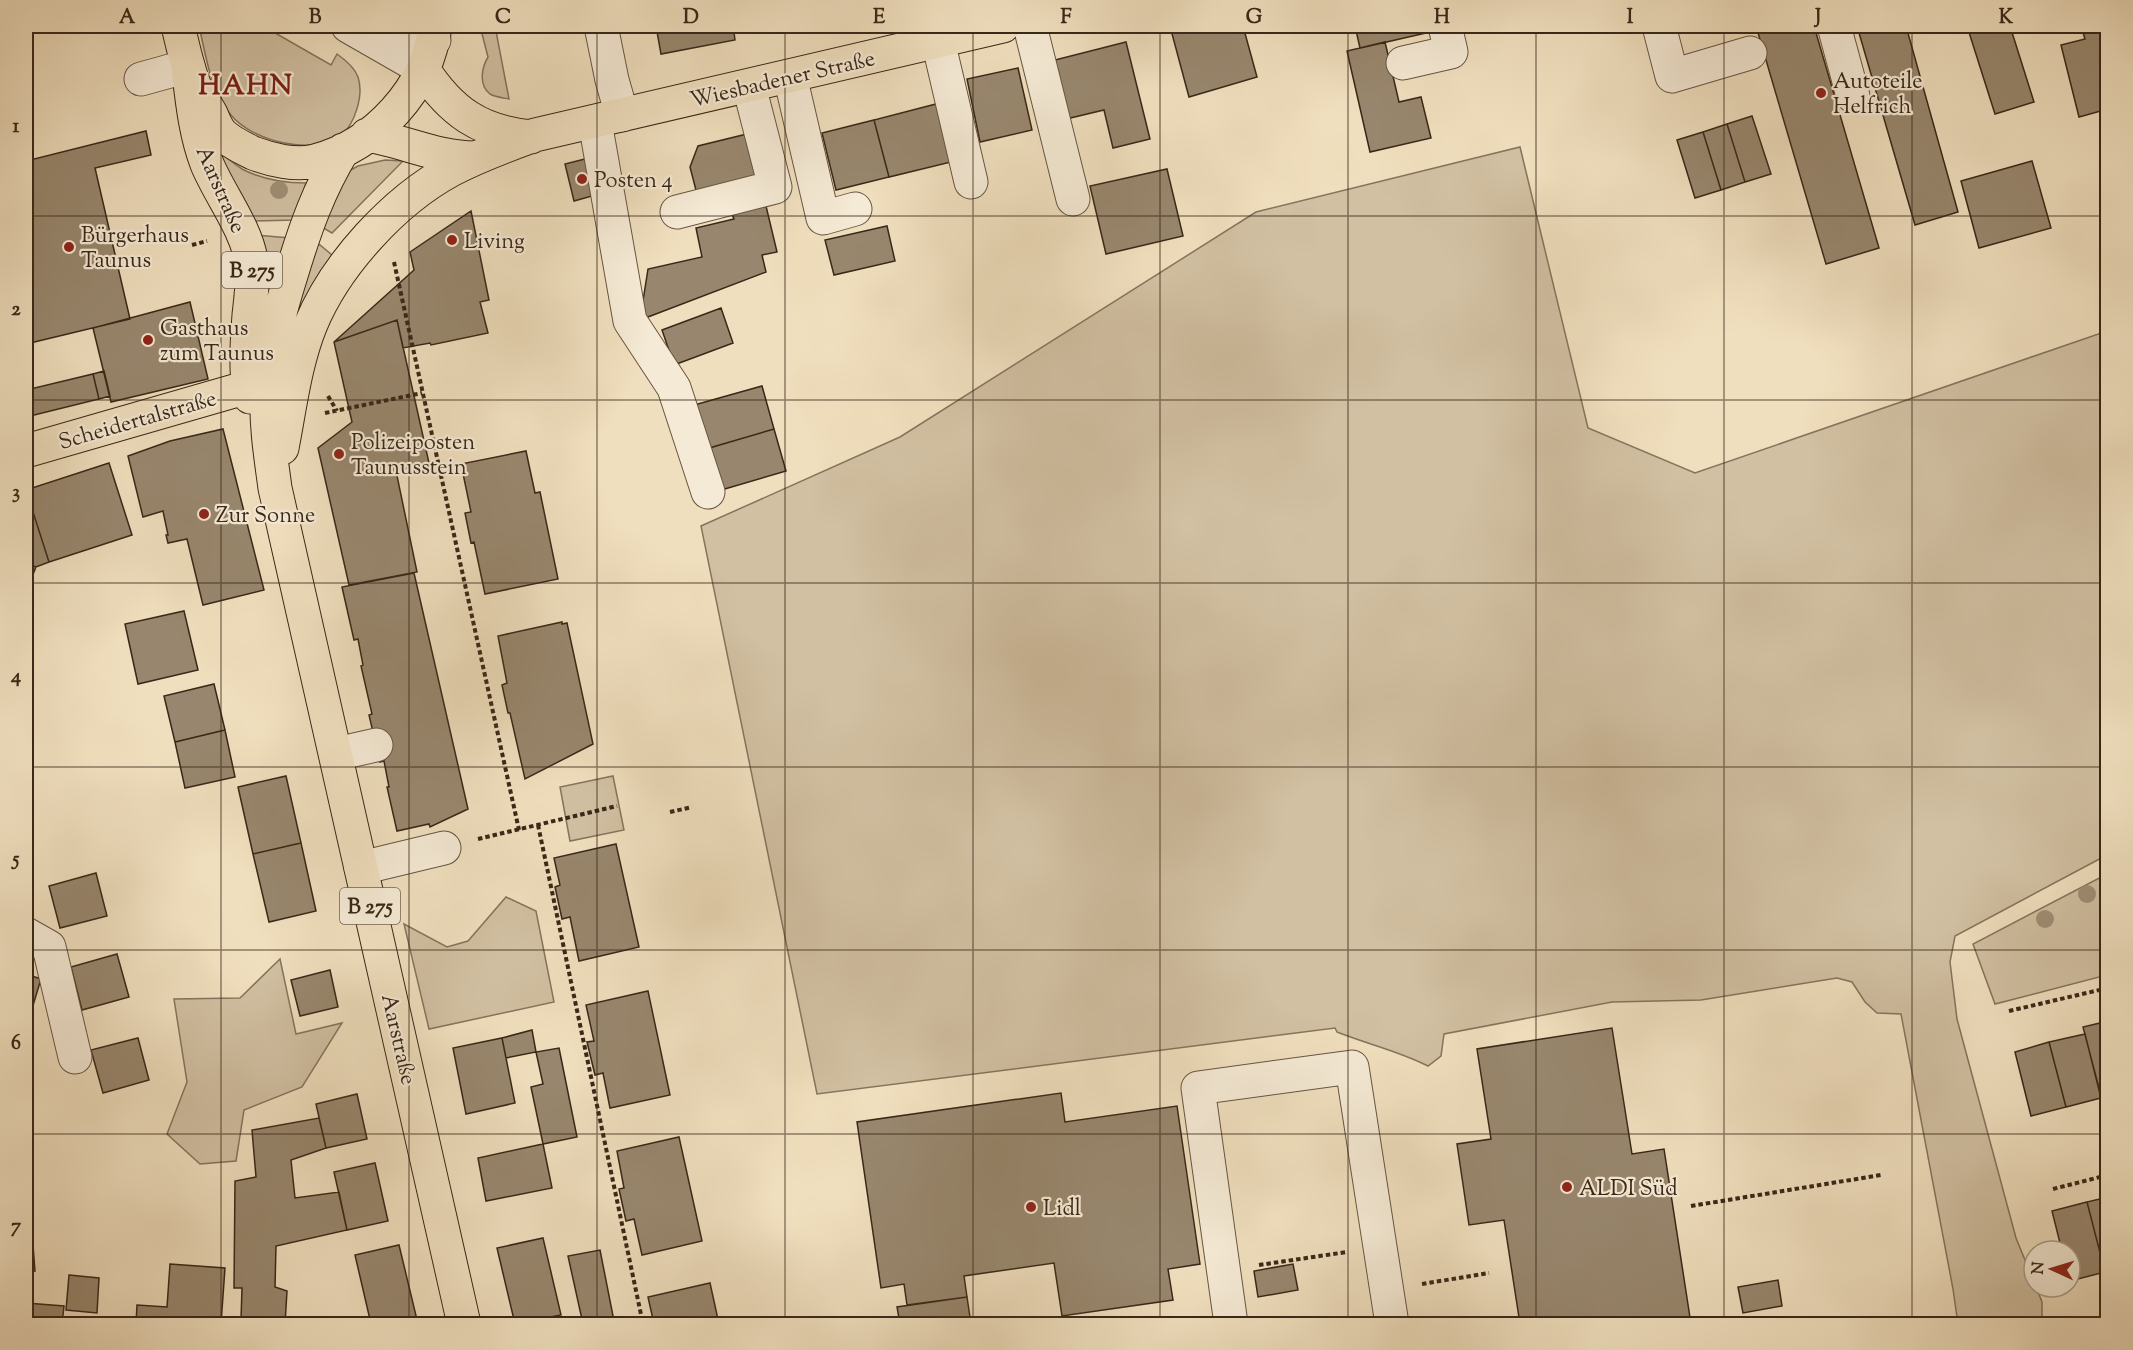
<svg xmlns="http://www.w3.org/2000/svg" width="2133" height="1350" font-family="'Sorts Mill Goudy',serif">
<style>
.green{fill:#d1c0a2;stroke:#85745d;stroke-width:1.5}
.building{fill:#98876e;stroke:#392718;stroke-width:1.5}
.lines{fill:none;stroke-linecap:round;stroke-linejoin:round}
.minor-casing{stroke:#675542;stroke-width:35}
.major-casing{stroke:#392718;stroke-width:35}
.path{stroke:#392718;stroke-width:4;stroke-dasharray:4.5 3;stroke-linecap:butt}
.minor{stroke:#f5ead5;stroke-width:33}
.major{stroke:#f0dfbe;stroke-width:33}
.tree{fill:#a08f75}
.grid{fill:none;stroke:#392718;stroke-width:1.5;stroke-opacity:0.55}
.poi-dot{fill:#8f2418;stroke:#f5ead5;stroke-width:2}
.labels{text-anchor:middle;stroke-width:4.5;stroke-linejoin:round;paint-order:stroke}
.shield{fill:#f5ead5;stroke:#716251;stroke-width:1.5}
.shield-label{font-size:21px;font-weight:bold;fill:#392718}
.street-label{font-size:22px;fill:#392718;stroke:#f5ead5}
.poi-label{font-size:22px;fill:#392718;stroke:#f5ead5;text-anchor:start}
.district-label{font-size:28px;font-weight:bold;letter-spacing:1.5px;fill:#7a1f14;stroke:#f5ead5}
.neatline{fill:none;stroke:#392718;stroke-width:2}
.grid-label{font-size:20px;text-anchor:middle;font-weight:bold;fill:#392718}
</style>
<rect width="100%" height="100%" fill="#f0dfbe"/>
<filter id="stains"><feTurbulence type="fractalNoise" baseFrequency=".00333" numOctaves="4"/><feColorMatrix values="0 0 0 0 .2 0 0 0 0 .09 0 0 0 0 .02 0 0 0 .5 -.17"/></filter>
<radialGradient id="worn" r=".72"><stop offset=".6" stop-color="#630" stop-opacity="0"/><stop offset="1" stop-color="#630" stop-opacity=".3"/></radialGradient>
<path class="green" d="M 199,26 L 263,26 L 331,65 L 337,54 C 344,59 355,68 358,77 C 364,95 355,125 340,136 C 312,156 252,141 231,115 C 210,90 206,56 199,26 Z
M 480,26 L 495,26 L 509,99 C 504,98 495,97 490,94 C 478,85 482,67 488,57 Z
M 1520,147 L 1588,428 L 1695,473 L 2107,331 L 2107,855 L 1955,936 L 1950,962 L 1957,1019 L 2016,1238 L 2034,1282 L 2034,1287 L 2036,1287 L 2042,1302 L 2042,1324 L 1958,1324 L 1953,1289 L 1901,1014 L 1877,1013 L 1865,1002 L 1852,982 L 1837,978 L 1701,1000 L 1612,1002 L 1444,1034 L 1441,1056 L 1428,1066 C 1399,1051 1367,1044 1337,1032 L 1335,1028 L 817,1094 L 701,526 L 900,437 L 1256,212 Z
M 219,153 C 227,157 234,164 242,169 C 263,180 283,183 306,183 L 295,220 L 251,221 Z
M 385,160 L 403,161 L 332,233 L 318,225 L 347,172 L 358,166 Z
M 255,235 L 290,238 L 270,310 Z
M 313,242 L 320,245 L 338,260 L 289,340 Z
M 613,776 L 624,830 L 570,841 L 560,787 Z
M 2107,874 L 2107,975 L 1995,1004 L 1973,944 Z
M 506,897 L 536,911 L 554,1002 L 429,1029 L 404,924 L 447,947 L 468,941 Z
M 280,959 L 296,1034 L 342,1023 L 302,1087 L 244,1110 L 236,1161 L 200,1164 L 167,1134 L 187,1082 L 174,999 L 240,998 Z"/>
<path class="building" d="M 656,26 L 733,26 L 735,40 L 661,54 Z
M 1188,26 L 1243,26 L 1257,77 L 1189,97 L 1171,30 Z
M 1355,26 L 1434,26 L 1435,31 L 1360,48 Z
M 1756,26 L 1814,26 L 1879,248 L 1826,264 Z
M 1857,26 L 1906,26 L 1958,212 L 1915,225 Z
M 1967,26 L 2010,26 L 2034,102 L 1995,114 Z
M 2081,26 L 2108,26 L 2108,109 L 2079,117 L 2061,45 L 2085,39 Z
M 1126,42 L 1150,139 L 1113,148 L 1104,110 L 1066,119 L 1051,61 Z
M 1385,42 L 1399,102 L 1421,97 L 1431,138 L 1370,152 L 1347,51 Z
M 1018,68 L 1032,130 L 980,142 L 967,79 Z
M 936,104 L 951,162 L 889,177 L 874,120 Z
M 1752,116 L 1771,174 L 1745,182 L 1727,124 Z
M 874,120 L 889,177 L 836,190 L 822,133 Z
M 1727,124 L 1745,182 L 1721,190 L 1703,132 Z
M 146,131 L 151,155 L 95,168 L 130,319 L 26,344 L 26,161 Z
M 1703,132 L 1721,190 L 1695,198 L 1677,140 Z
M 747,134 L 758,179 L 697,194 L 690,167 L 698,146 Z
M 589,158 L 599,194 L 574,201 L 565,164 Z
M 2032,161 L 2051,228 L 1979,248 L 1961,181 Z
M 1167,169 L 1183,236 L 1106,254 L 1090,186 Z
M 766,206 L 777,252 L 762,255 L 766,272 L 640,320 L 648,269 L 702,257 L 696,228 L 734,219 L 732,214 Z
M 471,211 L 489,300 L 480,302 L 488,333 L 431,345 L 430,343 L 403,348 L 397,320 L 334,342 L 414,270 L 410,252 Z
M 887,226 L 895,261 L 834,275 L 825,240 Z
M 190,302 L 208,379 L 111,402 L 93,328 Z
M 721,308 L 733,343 L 674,365 L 662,330 Z
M 397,320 L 429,463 L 396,471 L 417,572 L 349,585 L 318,448 L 352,422 L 334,342 Z
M 104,371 L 110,396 L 99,399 L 93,374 Z
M 93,374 L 99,399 L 26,417 L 26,390 Z
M 762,386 L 774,429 L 699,451 L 687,407 Z
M 223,429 L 264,590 L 203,605 L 187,539 L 168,543 L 166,535 L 168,535 L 163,511 L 143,517 L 128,456 L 170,441 Z
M 774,429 L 786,471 L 711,493 L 699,451 Z
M 526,451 L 535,493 L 540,492 L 558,579 L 485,594 L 474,542 L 471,543 L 465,513 L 471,512 L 461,464 Z
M 109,463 L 132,535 L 49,562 L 26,490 Z
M 26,490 L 49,562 L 36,567 L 26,563 Z
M 26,563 L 36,567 L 26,592 Z
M 414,573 L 468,809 L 430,827 L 429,824 L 397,831 L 387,787 L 389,787 L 384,761 L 380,762 L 369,715 L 372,714 L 361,666 L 363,665 L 358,639 L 354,640 L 342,587 Z
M 184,611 L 198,670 L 138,684 L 125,624 Z
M 562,622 L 562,624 L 567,623 L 593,744 L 525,779 L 510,713 L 508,713 L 502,685 L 507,683 L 498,636 Z
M 214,684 L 225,730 L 175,742 L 164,696 Z
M 225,730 L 235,777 L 185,788 L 175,742 Z
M 286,776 L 301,843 L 253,854 L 238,787 Z
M 301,843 L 316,911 L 269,922 L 253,854 Z
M 616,844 L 639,947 L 579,961 L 570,917 L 562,919 L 555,887 L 560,885 L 554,858 Z
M 96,873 L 107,916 L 60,928 L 49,886 Z
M 117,954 L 129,997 L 82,1010 L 71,967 Z
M 330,970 L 338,1007 L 300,1016 L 291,980 Z
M 26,974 L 41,979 L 28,1022 L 26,1021 Z
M 648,991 L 670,1095 L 610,1108 L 603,1073 L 595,1075 L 587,1042 L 594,1041 L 586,1005 Z
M 2108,1021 L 2108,1090 L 2100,1092 L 2083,1027 Z
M 1612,1028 L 1632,1154 L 1664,1149 L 1691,1324 L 1566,1324 L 1565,1320 L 1561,1317 L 1520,1324 L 1504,1220 L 1469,1225 L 1457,1144 L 1491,1139 L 1477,1049 Z
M 532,1030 L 536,1052 L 506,1058 L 502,1038 Z
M 2085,1034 L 2101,1098 L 2066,1107 L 2049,1042 Z
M 138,1038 L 149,1080 L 103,1093 L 91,1050 Z
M 502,1038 L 515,1103 L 466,1114 L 453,1048 Z
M 2049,1042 L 2066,1107 L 2031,1116 L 2015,1052 Z
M 559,1048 L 577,1137 L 543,1144 L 531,1087 L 543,1084 L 536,1052 Z
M 1061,1093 L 1065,1122 L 1177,1106 L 1200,1264 L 1168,1269 L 1173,1300 L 1062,1316 L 1054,1263 L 964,1276 L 967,1297 L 907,1305 L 904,1284 L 881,1288 L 857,1122 Z
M 357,1094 L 367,1139 L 326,1148 L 316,1104 Z
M 319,1118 L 326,1148 L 291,1160 L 295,1198 L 339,1192 L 347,1230 L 276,1246 L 275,1287 L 287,1291 L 285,1324 L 261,1324 L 241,1320 L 242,1288 L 234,1288 L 235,1181 L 256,1177 L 252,1130 Z
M 679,1137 L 702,1241 L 642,1255 L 634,1219 L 626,1221 L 619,1189 L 624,1188 L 617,1151 Z
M 543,1144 L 552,1188 L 486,1201 L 478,1158 Z
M 375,1163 L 388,1221 L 347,1230 L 334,1172 Z
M 2108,1197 L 2108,1272 L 2105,1272 L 2087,1202 Z
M 2087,1202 L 2105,1272 L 2070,1281 L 2070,1251 L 2062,1251 L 2052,1211 Z
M 26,1205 L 30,1205 L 35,1271 L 26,1272 Z
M 543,1238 L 561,1315 L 515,1324 L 497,1248 Z
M 399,1245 L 418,1324 L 371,1324 L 355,1255 Z
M 600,1250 L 614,1321 L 600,1324 L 583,1324 L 568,1256 Z
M 170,1264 L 225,1268 L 221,1324 L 136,1324 L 137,1305 L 167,1307 Z
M 1293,1264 L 1298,1290 L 1258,1297 L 1254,1271 Z
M 69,1275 L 99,1278 L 97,1313 L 66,1310 Z
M 1778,1280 L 1782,1306 L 1743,1313 L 1738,1287 Z
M 710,1283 L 719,1324 L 654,1324 L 648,1297 Z
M 967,1297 L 971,1324 L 900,1324 L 897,1307 Z
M 26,1303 L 64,1306 L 62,1324 L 26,1324 Z"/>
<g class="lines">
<defs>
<path id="minor" d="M 348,26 L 423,69
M 405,26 L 434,40
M 601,26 L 612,80 L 622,115
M 1030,26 L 1073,199
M 1659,26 L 1672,76 L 1750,53
M 1834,26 L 1853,96
M 938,41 L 971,182
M 1403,63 L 1451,52 L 1445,26
M 790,76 L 823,218 L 855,209
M 141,79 L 188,66
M 595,122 L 630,321 L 674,388 L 708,492
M 677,212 L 775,187 L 749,86
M 336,754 L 376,745
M 361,868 L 444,848
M 26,934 L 49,947 L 75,1057
M 1231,1324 L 1198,1088 L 1352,1067 L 1392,1324"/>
<path id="major" d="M 178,26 C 183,46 187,67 195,87 C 199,96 206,105 211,114 C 214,121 217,129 222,134 C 230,142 243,148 253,153 C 271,160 296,166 315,161 C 376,145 428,88 435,26
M 188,66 C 192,99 195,133 207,164 C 220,195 246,228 251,260 C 254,278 251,297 249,315 C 247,341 245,370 250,397
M 423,69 C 451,112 480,132 531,137
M 367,135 C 404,141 437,158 475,158
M 343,150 C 319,189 305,229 292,272 C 279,313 268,354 267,397 C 266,428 271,458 275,488 L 464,1324
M 282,448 C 290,407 295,363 311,324 C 336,264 394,201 451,170 C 477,156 507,145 535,135 L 1003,26
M 26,451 L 248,387"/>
</defs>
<use href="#minor" class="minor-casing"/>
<use href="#major" class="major-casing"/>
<path class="path" d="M 192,245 L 207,241
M 394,262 L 519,830
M 328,396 L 337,411
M 325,413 L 422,393
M 670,812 L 692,807
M 538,825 L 643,1324
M 478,839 L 617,806
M 2009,1011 L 2108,988
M 2053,1189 L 2108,1175
M 1691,1206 L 1881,1175
M 1259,1265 L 1347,1252
M 1422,1284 L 1489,1273"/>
<use href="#minor" class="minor"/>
<use href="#major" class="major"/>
</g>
<g class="tree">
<circle cx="279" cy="190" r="9"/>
<circle cx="2087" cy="894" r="9"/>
<circle cx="2045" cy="919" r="9"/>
</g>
<path class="grid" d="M 221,26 L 221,1324M 409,26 L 409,1324M 597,26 L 597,1324M 785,26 L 785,1324M 973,26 L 973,1324M 1160,26 L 1160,1324M 1348,26 L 1348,1324M 1536,26 L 1536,1324M 1724,26 L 1724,1324M 1912,26 L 1912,1324M 26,216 L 2108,216M 26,400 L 2108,400M 26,583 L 2108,583M 26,767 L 2108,767M 26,950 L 2108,950M 26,1134 L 2108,1134"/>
<g class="poi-dot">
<circle cx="1821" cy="93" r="6"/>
<circle cx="582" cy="179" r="6"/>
<circle cx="452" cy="240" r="6"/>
<circle cx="69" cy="247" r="6"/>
<circle cx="148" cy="340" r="6"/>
<circle cx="339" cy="454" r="6"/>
<circle cx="204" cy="514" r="6"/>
<circle cx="1567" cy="1187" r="6"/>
<circle cx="1031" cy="1207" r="6"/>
</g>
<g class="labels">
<g class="shield">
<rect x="222" y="252" width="60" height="36" rx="4.5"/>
<rect x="340" y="888" width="60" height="36" rx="4.5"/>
</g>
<g class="shield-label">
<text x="252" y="277">B 275</text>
<text x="370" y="913">B 275</text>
</g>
<g class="street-label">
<text transform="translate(782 78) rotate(-13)" y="8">Wiesbadener Straße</text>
<text transform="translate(222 189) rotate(66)" y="8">Aarstraße</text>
<text transform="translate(137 419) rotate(-16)" y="8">Scheidertalstraße</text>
<text transform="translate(400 1039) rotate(77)" y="8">Aarstraße</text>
</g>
<g class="poi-label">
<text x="1833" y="88">Autoteile<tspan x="1833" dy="25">Helfrich</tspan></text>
<text x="594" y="187">Posten 4</text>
<text x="81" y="242">Bürgerhaus<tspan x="81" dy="25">Taunus</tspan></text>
<text x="464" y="248">Living</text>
<text x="160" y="335">Gasthaus<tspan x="160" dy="25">zum Taunus</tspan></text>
<text x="351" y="449">Polizeiposten<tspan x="351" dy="25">Taunusstein</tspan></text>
<text x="216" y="522">Zur Sonne</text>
<text x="1579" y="1195">ALDI Süd</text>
<text x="1043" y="1215">Lidl</text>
</g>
<g class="district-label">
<text x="246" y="94">HAHN</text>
</g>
</g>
<rect width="2133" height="1350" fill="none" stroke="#f0dfbe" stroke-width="66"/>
<g transform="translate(2052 1269) rotate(274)"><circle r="28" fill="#f5ead5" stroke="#aa9c89" stroke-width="1.5"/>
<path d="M0-4.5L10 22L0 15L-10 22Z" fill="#8f2418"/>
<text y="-9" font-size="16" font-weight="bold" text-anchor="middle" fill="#392718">N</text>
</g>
<rect x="33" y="33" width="2067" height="1284" class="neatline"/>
<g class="grid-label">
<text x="127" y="23">A</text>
<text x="315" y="23">B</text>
<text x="503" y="23">C</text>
<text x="691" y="23">D</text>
<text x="879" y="23">E</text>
<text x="1066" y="23">F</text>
<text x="1254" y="23">G</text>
<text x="1442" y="23">H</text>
<text x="1630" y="23">I</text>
<text x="1818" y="23">J</text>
<text x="2006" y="23">K</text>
<text x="16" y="132">1</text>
<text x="16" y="315">2</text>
<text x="16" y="498">3</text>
<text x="16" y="682">4</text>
<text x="16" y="865">5</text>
<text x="16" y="1049">6</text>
<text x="16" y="1232">7</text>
</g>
<rect width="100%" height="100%" filter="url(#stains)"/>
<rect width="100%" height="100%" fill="url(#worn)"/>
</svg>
